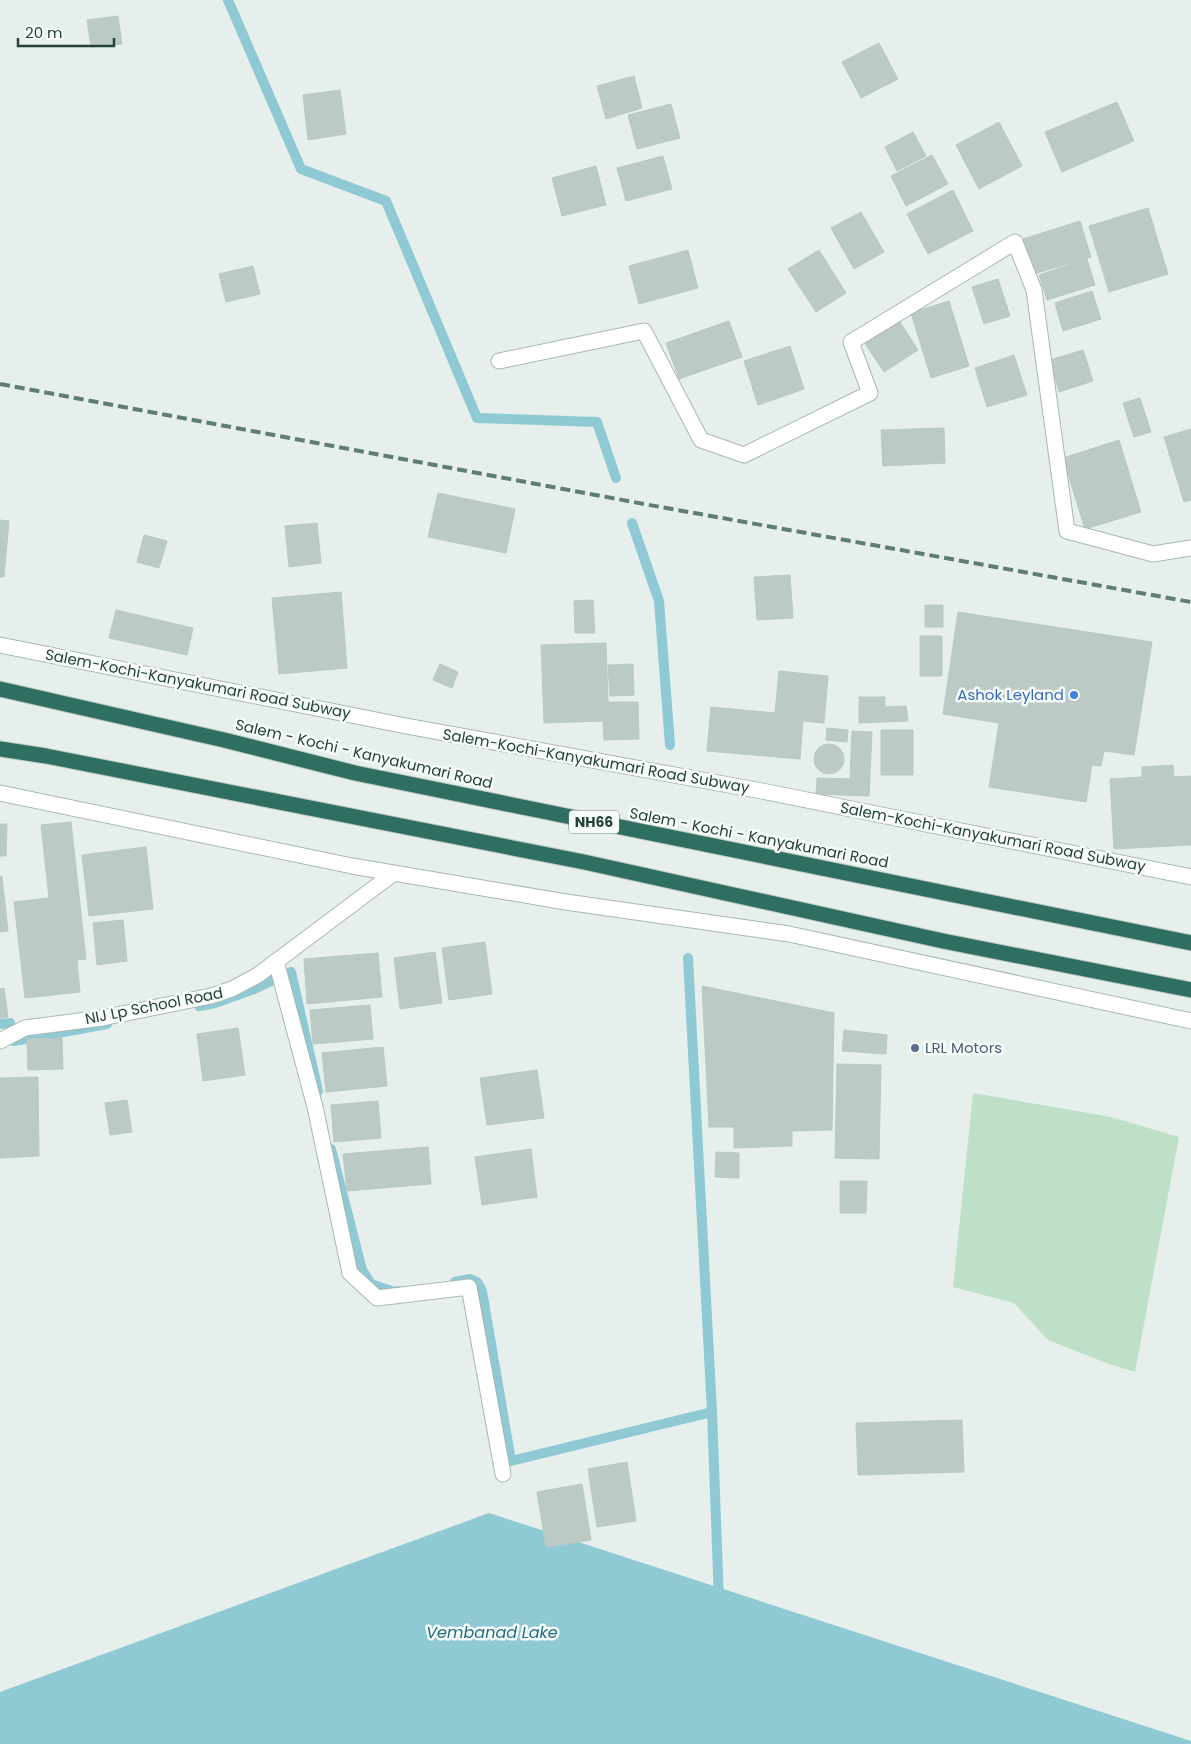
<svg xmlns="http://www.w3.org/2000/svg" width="1191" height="1744" font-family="Poppins,sans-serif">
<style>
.green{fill:#bfe0c8}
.water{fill:#8ec9d4}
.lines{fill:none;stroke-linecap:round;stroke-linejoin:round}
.stream{stroke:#8ec9d4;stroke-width:10}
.building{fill:#bbcac4;stroke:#b8c9c2}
.minor-casing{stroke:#a8b8b2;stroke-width:17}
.highway-casing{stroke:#c2cac8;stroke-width:17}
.minor{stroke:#fff;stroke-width:15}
.highway{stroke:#2f6f62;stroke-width:15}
.rail{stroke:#5f7d75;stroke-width:4;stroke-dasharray:10 5;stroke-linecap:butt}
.shop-dot{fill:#3f7fe0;stroke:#f7fbf9;stroke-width:2}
.service-dot{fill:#5c6f8a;stroke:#f7fbf9;stroke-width:2}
.labels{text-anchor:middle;stroke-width:5;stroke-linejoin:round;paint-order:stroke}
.shield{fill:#f7fbf9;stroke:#637a73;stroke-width:1}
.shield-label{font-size:14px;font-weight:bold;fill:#24423a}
.street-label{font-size:15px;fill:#24423a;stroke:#f7fbf9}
.shop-label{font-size:15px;fill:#366cbe;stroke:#f7fbf9;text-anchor:end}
.service-label{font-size:15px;fill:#4e5e75;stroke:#f7fbf9;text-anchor:start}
.water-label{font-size:16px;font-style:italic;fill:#1c6f80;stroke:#f7fbf9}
</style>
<rect width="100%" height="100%" fill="#e6efeb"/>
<path class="green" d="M 973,1093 L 1111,1117 L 1179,1137 L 1135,1372 L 1109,1364 L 1048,1340 L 1014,1303 L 953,1287 Z"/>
<path class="water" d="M 489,1513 L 1191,1741 L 1191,1744 L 0,1744 L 0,1692 Z"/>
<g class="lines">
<path class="stream" d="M 228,0 L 301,169 L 386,201 L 477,418 L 597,422 L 616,478
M 632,523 L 659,601 L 670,745
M 688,958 L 712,1412 L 719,1601
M 199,1006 L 215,1003 L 254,989 L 291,972 L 318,1091
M 0,1024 L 10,1023 L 14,1041 L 107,1024
M 331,1149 L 362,1270 L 371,1284 L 394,1292 L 399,1291
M 455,1282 L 470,1279 L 477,1282 L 482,1291 L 511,1461 L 712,1412"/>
</g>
<path class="building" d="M 118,16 L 122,44 L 91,47 L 87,20 Z
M 879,43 L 898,79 L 861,98 L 842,62 Z
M 634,76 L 642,108 L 606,119 L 597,86 Z
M 340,90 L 346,134 L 308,140 L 303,95 Z
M 1117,102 L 1134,141 L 1062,172 L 1045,132 Z
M 671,104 L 680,138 L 637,149 L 628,115 Z
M 999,122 L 1022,166 L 979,189 L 956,145 Z
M 913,132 L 926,156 L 897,171 L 885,147 Z
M 932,155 L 948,184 L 906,206 L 891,176 Z
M 663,156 L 672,189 L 626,201 L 617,168 Z
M 596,166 L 606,205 L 562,216 L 552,178 Z
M 953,190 L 973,231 L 928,254 L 907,214 Z
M 1148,208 L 1168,274 L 1109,292 L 1089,226 Z
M 861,212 L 884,252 L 854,269 L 831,228 Z
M 1080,221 L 1091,257 L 1034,274 L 1023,239 Z
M 688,250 L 698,288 L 639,304 L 629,266 Z
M 819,250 L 846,293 L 816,312 L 788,269 Z
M 1087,259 L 1095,285 L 1047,300 L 1039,275 Z
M 253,266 L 260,294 L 226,302 L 219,274 Z
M 998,279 L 1010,316 L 984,324 L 972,287 Z
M 1092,291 L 1101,319 L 1063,331 L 1055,303 Z
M 949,301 L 969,366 L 931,378 L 911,313 Z
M 898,319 L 918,350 L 884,372 L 864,342 Z
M 729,321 L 742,357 L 679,379 L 666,343 Z
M 790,346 L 804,389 L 758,405 L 744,361 Z
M 1083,350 L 1093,381 L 1059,392 L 1050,360 Z
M 1014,355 L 1027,395 L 987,407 L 975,368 Z
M 1140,398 L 1151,432 L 1134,437 L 1123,403 Z
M 944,428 L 945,463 L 883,466 L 881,430 Z
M 1191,429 L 1191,500 L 1184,502 L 1164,437 Z
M 1119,440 L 1141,512 L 1085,529 L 1063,458 Z
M 438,493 L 515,509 L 506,553 L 428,537 Z
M 0,520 L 9,521 L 4,577 L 0,577 Z
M 317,523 L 321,563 L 289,567 L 285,526 Z
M 144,535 L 167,541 L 159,568 L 137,562 Z
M 790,575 L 793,618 L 757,620 L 754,577 Z
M 341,592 L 347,668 L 279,674 L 272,598 Z
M 593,600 L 595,633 L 575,633 L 574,601 Z
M 925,605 L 943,605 L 943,627 L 925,627 Z
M 116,610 L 193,628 L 187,655 L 109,638 Z
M 958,612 L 1152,642 L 1134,755 L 1104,751 L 1101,766 L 1092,765 L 1086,802 L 989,787 L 999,723 L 943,714 Z
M 920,636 L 942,636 L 942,676 L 920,676 Z
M 606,643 L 608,702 L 638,702 L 639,739 L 604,740 L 603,721 L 544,723 L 541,645 Z
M 440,664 L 458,672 L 452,688 L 433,680 Z
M 633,664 L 634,695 L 610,696 L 608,665 Z
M 779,671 L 828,676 L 824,723 L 803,721 L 800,759 L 707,751 L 711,707 L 775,713 Z
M 859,697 L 885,697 L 885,707 L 906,706 L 908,721 L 859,723 Z
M 827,728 L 848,730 L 847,742 L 826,740 Z
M 881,730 L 913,730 L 913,775 L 881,775 Z
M 852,731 L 872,732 L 869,796 L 816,794 L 817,778 L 850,779 Z
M814 759a15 15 0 1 1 30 0a15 15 0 1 1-30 0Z
M 1173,765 L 1174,777 L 1191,776 L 1191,845 L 1114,849 L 1110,779 L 1142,777 L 1142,767 Z
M 71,822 L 86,959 L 77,960 L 80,992 L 25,998 L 14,902 L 49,898 L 41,825 Z
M 0,824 L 7,824 L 6,856 L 0,856 Z
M 146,847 L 153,909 L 89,916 L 82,855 Z
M 2,876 L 8,931 L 0,932 L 0,877 Z
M 123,920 L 127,961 L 97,965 L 93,923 Z
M 485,942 L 492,994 L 449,1000 L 442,948 Z
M 435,952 L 442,1003 L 400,1009 L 394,958 Z
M 378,953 L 382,997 L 307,1004 L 304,959 Z
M 702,986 L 834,1013 L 832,1130 L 792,1131 L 792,1146 L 734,1148 L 734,1127 L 709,1127 Z
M 4,988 L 8,1017 L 0,1018 L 0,989 Z
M 370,1005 L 373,1039 L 313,1044 L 310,1010 Z
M 238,1028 L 245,1075 L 203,1081 L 197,1034 Z
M 844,1030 L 887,1035 L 886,1054 L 842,1051 Z
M 62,1038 L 63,1069 L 28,1070 L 27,1039 Z
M 383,1047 L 387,1086 L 326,1092 L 322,1053 Z
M 837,1064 L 881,1065 L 879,1159 L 835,1158 Z
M 537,1070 L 544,1118 L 487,1125 L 480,1078 Z
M 38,1077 L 39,1156 L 0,1158 L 0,1078 Z
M 127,1100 L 132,1132 L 110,1135 L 105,1103 Z
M 378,1101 L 381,1138 L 334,1142 L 331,1105 Z
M 428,1147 L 431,1184 L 347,1191 L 343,1154 Z
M 531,1149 L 537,1197 L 482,1205 L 475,1157 Z
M 716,1152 L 739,1153 L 739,1178 L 715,1177 Z
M 840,1181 L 867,1181 L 866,1213 L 840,1213 Z
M 962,1420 L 964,1472 L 858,1475 L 856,1423 Z
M 627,1462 L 636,1521 L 597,1527 L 588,1469 Z
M 582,1484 L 591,1540 L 546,1547 L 537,1492 Z"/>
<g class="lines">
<defs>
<path id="minor" d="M 499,361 L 644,331 L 701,440 L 744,455 L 870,393 L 851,342 L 1015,242 L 1034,290 L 1067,531 L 1153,554 L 1191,548
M 0,645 L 406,726 L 762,791 L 1191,877
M 0,793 L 352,866 L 566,902 L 789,934 L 1191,1021
M 276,961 L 315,1107 L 350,1273 L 377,1298 L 469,1287 L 503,1474
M 0,1041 L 25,1028 L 102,1018 L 211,996 L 232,989 L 258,975 L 394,873"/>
<path id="highway" d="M 0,689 L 224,740 L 355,773 L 1191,943
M 0,749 L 46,756 L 584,862 L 943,941 L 1191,990"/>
</defs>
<use href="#minor" class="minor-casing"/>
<use href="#highway" class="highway-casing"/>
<use href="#minor" class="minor"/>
<use href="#highway" class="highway"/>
<path class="rail" d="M 0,384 L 644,504 L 1191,602"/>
</g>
<circle class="shop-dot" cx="1074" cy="695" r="5"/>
<circle class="service-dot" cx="915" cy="1048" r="5"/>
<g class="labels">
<rect class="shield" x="569" y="810.5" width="50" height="23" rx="4"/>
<g class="shield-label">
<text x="594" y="827">NH66</text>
</g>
<g class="street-label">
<text transform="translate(198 684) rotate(11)" y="5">Salem-Kochi-Kanyakumari Road Subway</text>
<text transform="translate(364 754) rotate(13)" y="5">Salem - Kochi - Kanyakumari Road</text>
<text transform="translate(596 761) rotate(10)" y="5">Salem-Kochi-Kanyakumari Road Subway</text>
<text transform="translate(993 837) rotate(11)" y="5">Salem-Kochi-Kanyakumari Road Subway</text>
<text transform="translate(759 838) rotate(11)" y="5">Salem - Kochi - Kanyakumari Road</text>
<text transform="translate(154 1006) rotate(-11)" y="5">NIJ Lp School Road</text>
</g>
<g class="shop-label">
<text x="1064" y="700">Ashok Leyland</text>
</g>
<g class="service-label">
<text x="925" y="1053">LRL Motors</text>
</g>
<g class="water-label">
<text x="492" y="1638">Vembanad Lake</text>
</g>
</g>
<path d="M18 38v8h96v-8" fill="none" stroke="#24423a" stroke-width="2.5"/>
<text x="25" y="38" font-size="15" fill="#24423a" stroke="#f7fbf9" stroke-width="4" paint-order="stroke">20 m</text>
</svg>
